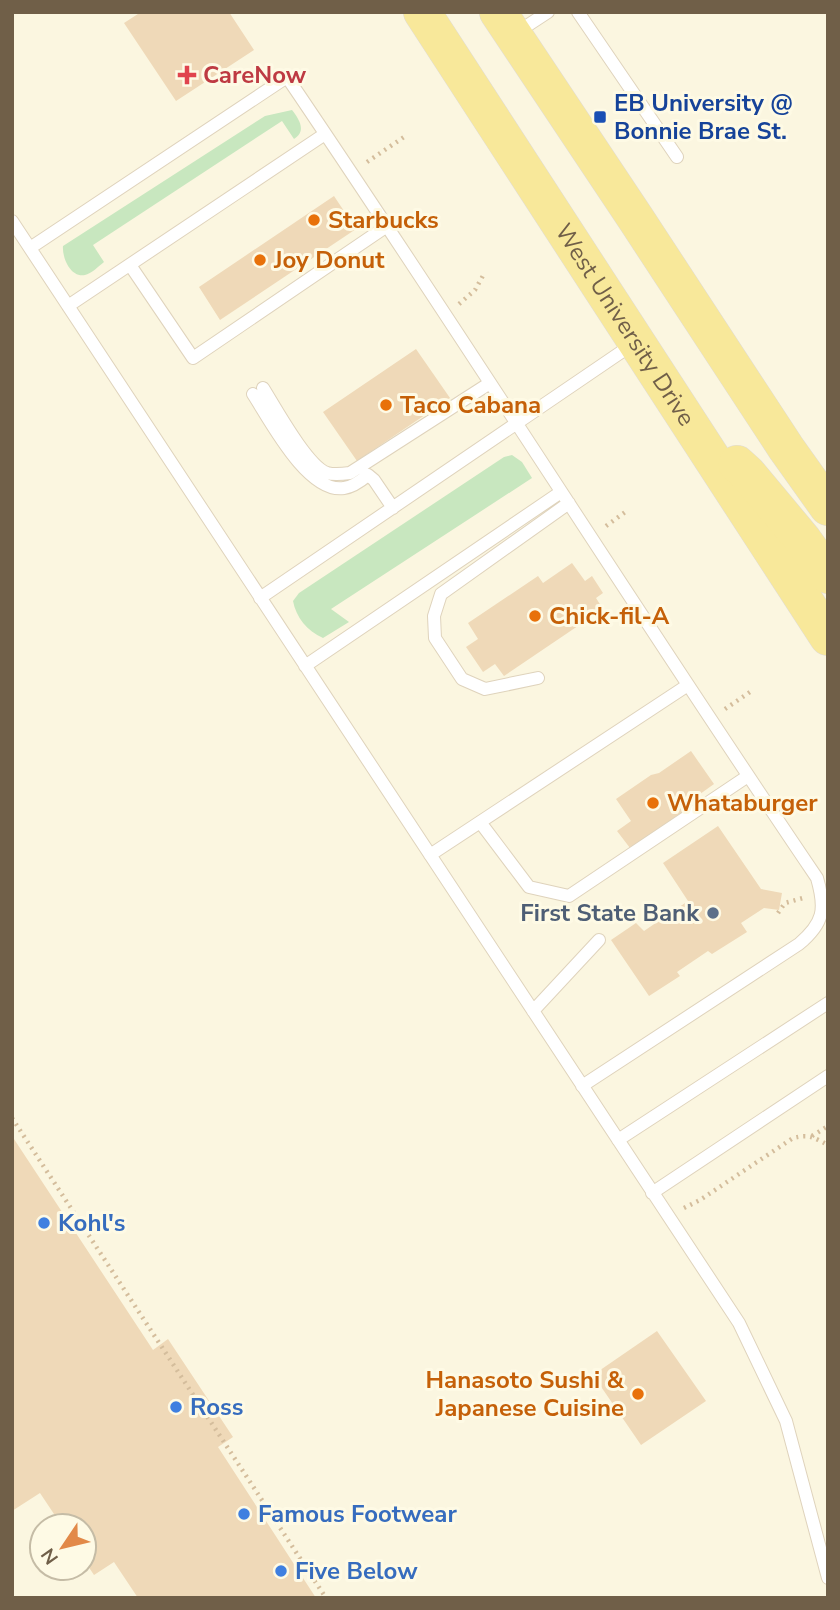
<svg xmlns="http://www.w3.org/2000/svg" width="840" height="1610" font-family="'Nunito Sans',sans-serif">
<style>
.green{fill:#c8e7bf}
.building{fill:#efd9b8}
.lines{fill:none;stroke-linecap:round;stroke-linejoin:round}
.service-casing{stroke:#dfd3bc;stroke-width:14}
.primary-casing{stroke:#e0dcd7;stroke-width:38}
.path{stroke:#d4bd9c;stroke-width:4.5;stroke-dasharray:2 5;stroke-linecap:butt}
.service{stroke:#fff;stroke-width:12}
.primary{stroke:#f8e89a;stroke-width:37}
.health-dot{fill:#e0444e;stroke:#fefae5;stroke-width:2.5}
.transit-dot{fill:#1a4fb4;stroke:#fefae5;stroke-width:2.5}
.food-dot{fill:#e8710a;stroke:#fefae5;stroke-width:2.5}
.service-dot{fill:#5c6f8a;stroke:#fefae5;stroke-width:2.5}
.shop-dot{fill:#3f7fe0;stroke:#fefae5;stroke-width:2.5}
.labels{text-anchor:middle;stroke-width:6;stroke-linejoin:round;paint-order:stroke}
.health-label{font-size:24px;font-weight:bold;fill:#be3a42;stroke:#fefae5;text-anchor:start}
.transit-label{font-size:24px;font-weight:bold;fill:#164399;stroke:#fefae5;text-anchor:start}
.food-label{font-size:24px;font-weight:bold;fill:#c56008;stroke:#fefae5;text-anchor:start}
.street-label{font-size:24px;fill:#705f48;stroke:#fefae5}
.service-label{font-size:24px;font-weight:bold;fill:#4e5e75;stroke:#fefae5;text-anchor:end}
.shop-label{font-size:24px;font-weight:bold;fill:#366cbe;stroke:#fefae5;text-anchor:start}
</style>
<rect width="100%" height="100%" fill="#fbf6e0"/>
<path class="green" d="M 292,110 C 299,119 307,131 294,139 L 282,121 L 93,245 L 104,262 C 99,266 91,274 85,275 C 70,278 62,257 63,246 L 265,116 Z
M 512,455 L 522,462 L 532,478 L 331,609 L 349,622 L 323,638 C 307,631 296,617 293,601 L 299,593 L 504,457 Z"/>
<path class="building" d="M 141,12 L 229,12 L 254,50 L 176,101 L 124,23 Z
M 334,196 L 356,229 L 220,320 L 199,287 Z
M 416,349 L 450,398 L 357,461 L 323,412 Z
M 572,563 L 585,581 L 592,576 L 603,593 L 596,598 L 603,609 L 504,676 L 495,664 L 483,672 L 466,647 L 478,639 L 468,623 L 538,576 L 543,583 Z
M 691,751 L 714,784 L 682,807 L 684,811 L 630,848 L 617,831 L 631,821 L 616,799 L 651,775 L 659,773 Z
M 718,826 L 761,889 L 782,893 L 779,910 L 764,908 L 741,923 L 747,932 L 712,954 L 708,951 L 677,972 L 680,976 L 649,996 L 611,940 L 636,923 L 644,931 L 688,901 L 663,863 Z
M 12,1136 L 153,1350 L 168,1339 L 233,1437 L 218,1447 L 316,1598 L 138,1598 L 114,1562 L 94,1575 L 84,1560 L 84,1526 L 62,1526 L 40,1493 L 12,1511 Z
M 657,1331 L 706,1401 L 641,1445 L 593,1375 Z"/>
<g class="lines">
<defs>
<path id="service" d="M 578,12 L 677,157
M 516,33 L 548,12
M 12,221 L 739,1323 L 786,1421 L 828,1578
M 30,248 L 287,77 C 467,342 637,613 817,878 C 826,909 824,923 799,944 L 582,1086
M 130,265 L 193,358 L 387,226
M 68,306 L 325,134
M 263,388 C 275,407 307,466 327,473 C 334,475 343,474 350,473 L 490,383
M 253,394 C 270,420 308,494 344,488 C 352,487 362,480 368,475 L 374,480 L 393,508
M 260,598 L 633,344
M 305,666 L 561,492
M 538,678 L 485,689 L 462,679 L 435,638 L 434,616 L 441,594 L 569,503
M 480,822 L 529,887 L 569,896 L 748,776
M 430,855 L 688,685
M 533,1011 L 599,940
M 618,1140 L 828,1003
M 652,1193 L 828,1076"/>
<g id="primary">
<path id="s1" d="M 422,12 L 828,637"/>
<path d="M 498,12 L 636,219 L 786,448 L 828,507"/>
<path d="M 737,464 L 747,473 L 803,540 L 828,575"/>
</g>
</defs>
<use href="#service" class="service-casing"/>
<use href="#primary" class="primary-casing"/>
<path class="path" d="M 367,162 L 407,135
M 459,304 L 475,290 L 485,272
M 606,526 L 628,510
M 725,709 L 750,692
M 778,913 L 785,903 L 803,898
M 12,1118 L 326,1598
M 812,1136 L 828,1126
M 684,1208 L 700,1200 L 793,1138 C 809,1134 813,1137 828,1145"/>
<use href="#service" class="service"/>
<use href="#primary" class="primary"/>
</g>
<path class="health-dot" d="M183.5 64.5h7v7h7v7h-7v7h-7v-7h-7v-7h7z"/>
<rect class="transit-dot" x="593" y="110" width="14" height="14" rx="3.5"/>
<g class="food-dot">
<circle cx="314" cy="220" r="7"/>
<circle cx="260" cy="260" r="7"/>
<circle cx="386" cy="405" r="7"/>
<circle cx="535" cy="616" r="7"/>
<circle cx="653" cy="803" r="7"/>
<circle cx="638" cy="1394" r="7"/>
</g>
<circle class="service-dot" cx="713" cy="913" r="7"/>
<g class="shop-dot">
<circle cx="44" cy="1223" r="7"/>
<circle cx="176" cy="1407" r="7"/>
<circle cx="244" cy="1514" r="7"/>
<circle cx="281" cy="1571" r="7"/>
</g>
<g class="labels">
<g class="health-label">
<text x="203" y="83">CareNow</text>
</g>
<g class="transit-label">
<text x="614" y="111">EB University @<tspan x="614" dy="28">Bonnie Brae St.</tspan></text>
</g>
<g class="food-label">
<text x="328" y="228">Starbucks</text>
<text x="274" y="268">Joy Donut</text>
<text x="400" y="413">Taco Cabana</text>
<text x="549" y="624">Chick-fil-A</text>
<text x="667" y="811">Whataburger</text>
<text x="624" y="1388" text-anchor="end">Hanasoto Sushi &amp;<tspan x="624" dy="28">Japanese Cuisine</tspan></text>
</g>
<g class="street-label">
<text dy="8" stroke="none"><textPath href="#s1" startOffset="373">West University Drive</textPath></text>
</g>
<g class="service-label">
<text x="699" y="921">First State Bank</text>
</g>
<g class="shop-label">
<text x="58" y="1231">Kohl's</text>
<text x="190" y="1415">Ross</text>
<text x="258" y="1522">Famous Footwear</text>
<text x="295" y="1579">Five Below</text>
</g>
</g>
<rect width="840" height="1610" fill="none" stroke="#705f48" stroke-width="28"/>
<g transform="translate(63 1547) rotate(235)"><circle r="33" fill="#fefae5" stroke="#c5bca6" stroke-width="2"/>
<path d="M0-5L12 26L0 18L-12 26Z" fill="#e28948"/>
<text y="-10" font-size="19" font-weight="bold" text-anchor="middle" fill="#705f48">N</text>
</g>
</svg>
